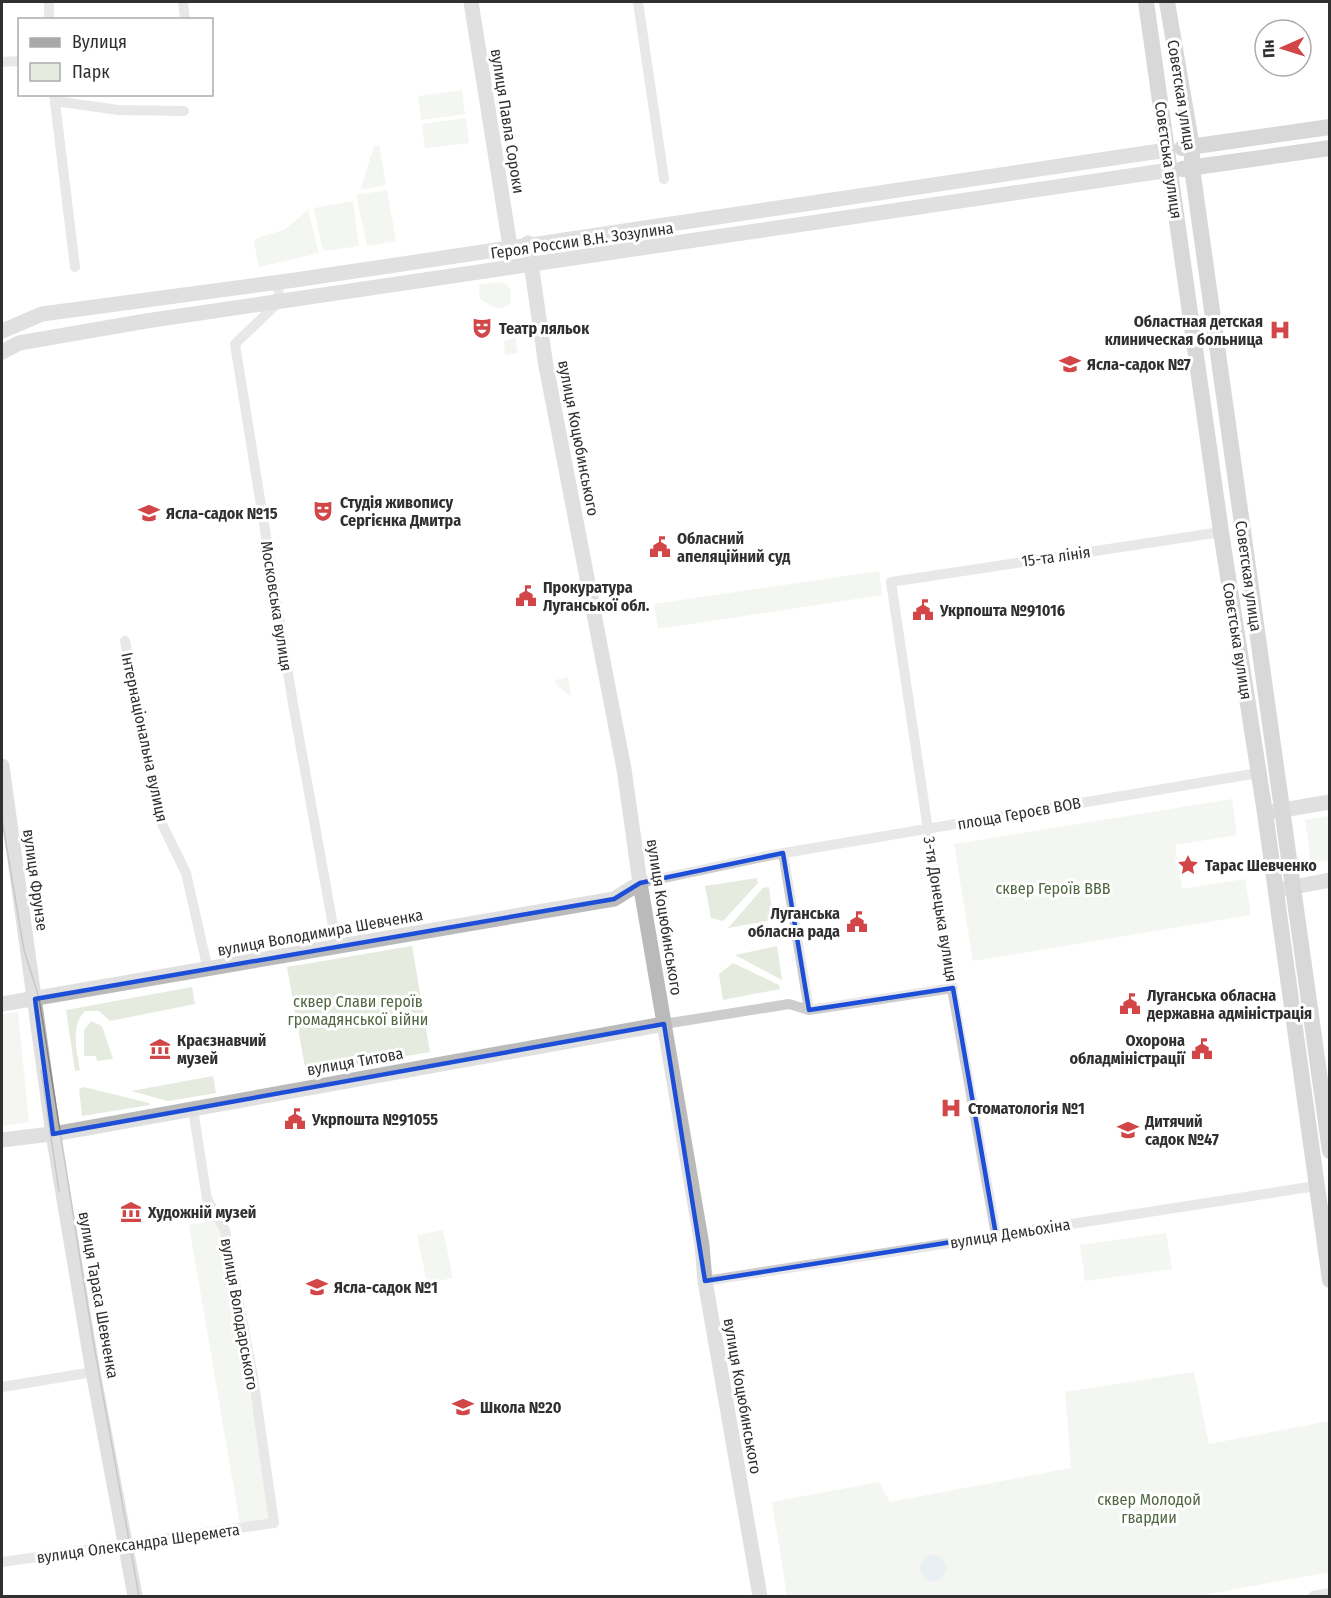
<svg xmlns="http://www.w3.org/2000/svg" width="1331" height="1598" font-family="'Fira Sans Condensed',sans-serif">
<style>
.green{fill:#e5ebdf}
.water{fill:#cddce9}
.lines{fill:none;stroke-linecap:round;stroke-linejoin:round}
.street{stroke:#cdcdcd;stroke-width:10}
.secondary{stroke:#bababa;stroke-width:15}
.primary{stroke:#a8a8a8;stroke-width:16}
.tram{stroke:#858585;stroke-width:1.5}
.marked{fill:none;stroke:#1d4ed8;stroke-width:4.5;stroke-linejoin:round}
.labels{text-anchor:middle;stroke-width:6;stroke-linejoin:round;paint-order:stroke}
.street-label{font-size:16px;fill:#303030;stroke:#fff}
.poi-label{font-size:16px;font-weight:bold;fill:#303030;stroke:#fff;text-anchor:start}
.park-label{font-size:16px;fill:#506741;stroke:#fff}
</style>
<rect width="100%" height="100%" fill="#fff"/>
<path class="green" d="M 462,90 L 465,114 L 421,120 L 418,96 Z
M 466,118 L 469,143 L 425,148 L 422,124 Z
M 379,145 L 386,185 L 360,190 L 374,146 Z
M 387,190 L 396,241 L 367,246 L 356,195 Z
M 353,201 L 359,246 L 326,251 L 322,248 L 314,208 Z
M 308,210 L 319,253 L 259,267 L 254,242 L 257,238 L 284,230 Z
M 497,282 L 507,284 L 511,291 L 511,303 C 499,313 492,306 480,299 L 479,285 Z
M 515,338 L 518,353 L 505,355 L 504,341 Z
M 879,571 L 882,595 L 658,629 L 654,604 Z
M 568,677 L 571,696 L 557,686 L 555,680 Z
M 1232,799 L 1237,835 L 1175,845 L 1182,889 L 1245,879 L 1251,915 L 973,961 L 954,844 Z
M 1329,816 L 1329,860 L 1311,863 L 1305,820 Z
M 757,878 L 758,883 L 723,921 L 711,918 L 705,886 Z
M 769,887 L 773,920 L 728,928 L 763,888 Z
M 412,946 L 430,1052 L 306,1073 L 287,967 Z
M 777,946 L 782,980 L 735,955 Z
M 733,963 L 779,985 L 780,989 L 723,1000 L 719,974 Z
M 192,987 L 195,1004 L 110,1021 L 99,1011 L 85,1011 C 70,1026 77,1052 80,1070 L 75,1071 L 66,1010 Z
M 18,1012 L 29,1122 L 2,1126 L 2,1014 Z
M 91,1021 L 102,1026 L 113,1059 L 97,1061 L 96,1056 L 84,1056 L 84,1030 Z
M 213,1076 L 216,1093 L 168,1101 L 131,1091 Z
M 84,1087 L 149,1103 L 150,1105 L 82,1116 L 79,1089 Z
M 220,1219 L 271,1521 L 240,1525 L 189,1225 Z
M 443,1230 L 453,1278 L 427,1283 L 417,1235 Z
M 1166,1233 L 1172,1269 L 1085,1281 L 1080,1245 Z
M 1194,1372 L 1209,1444 L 1329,1421 L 1329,1572 L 1197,1596 L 787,1596 L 772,1502 L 879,1482 L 890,1502 L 1071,1468 L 1065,1392 Z"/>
<path class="water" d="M920 1568a13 13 0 1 1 26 0a13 13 0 1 1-26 0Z"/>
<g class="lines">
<path class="street" d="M 49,2 L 49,20
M 183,2 L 185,20
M 638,2 L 664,179
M 2,62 L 20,61
M 54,94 L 75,267
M 55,101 L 118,110 L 184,111
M 278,282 L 279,302 L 235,344 L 293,704 L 337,948
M 125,641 L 159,818 L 186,873 L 208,970
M 783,853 L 809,1010
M 640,883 L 772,855 L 1258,773
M 664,1024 L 789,1004 L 809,1010 L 953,988
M 996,1235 L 950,977 L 891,582 L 1221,532
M 705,1281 L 1316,1186
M 2,1387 L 93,1372
M 2,1562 L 274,1523 L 253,1377 L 225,1230 L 207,1199 L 193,1109
M 1313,1596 L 1330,1593"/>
<path class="secondary" d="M 471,2 L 510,246
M 528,243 L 546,366 L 624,769 L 640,883 L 702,1245 L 705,1281 L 760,1596
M 2,331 L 42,314 L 295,280 L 1167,150
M 2,352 L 19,343 L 146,321 L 1170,170
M 2,766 L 53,1134 L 93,1372 L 135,1596
M 1265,813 L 1330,802
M 1283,889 L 1330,880
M 2,1004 L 614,899 L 640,883
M 2,1140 L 59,1133 L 664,1024"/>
<path class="primary" d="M 1146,2 L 1221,532 L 1265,813 L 1330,1280
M 1167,2 L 1192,147 L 1192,168 L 1330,1151
M 1182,148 L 1330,127
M 1182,169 L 1330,148"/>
<path class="tram" d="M 2,820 L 24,950 L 39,998 L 93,1340 L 139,1596
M 41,1070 L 59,1191"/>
</g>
<path d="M0 0H1331V1598H0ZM 783,853 L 809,1010 L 953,988 L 996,1235 L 705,1281 L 664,1024 L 53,1134 L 35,999 L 614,899 L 640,883 Z" fill="#fff" fill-opacity=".55" fill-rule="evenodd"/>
<path class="marked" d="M 783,853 L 809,1010 L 953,988 L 996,1235 L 705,1281 L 664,1024 L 53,1134 L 35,999 L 614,899 L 640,883 Z"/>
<defs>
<symbol id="theatre-bare" viewBox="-9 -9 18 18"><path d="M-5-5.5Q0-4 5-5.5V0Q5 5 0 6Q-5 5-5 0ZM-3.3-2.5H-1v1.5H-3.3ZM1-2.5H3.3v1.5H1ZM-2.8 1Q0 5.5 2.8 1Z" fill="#d24647" stroke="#fff" stroke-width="2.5" paint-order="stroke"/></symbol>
<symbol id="hospital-bare" viewBox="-9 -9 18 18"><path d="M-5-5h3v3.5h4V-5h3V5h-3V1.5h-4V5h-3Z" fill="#d24647" stroke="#fff" stroke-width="2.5" paint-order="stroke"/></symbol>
<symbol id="school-bare" viewBox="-9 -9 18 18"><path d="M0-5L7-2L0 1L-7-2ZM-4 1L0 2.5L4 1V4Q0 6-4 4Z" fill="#d24647" stroke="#fff" stroke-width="2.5" paint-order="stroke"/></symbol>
<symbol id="civic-bare" viewBox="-9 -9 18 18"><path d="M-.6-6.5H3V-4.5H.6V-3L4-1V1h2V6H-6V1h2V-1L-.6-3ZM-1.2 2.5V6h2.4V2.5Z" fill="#d24647" stroke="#fff" stroke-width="2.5" paint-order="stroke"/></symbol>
<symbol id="sight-bare" viewBox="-9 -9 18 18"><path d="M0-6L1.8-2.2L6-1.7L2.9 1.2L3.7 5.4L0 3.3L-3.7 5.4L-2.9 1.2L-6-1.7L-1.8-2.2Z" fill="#d24647" stroke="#fff" stroke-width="2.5" paint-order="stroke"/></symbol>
<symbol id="museum-bare" viewBox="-9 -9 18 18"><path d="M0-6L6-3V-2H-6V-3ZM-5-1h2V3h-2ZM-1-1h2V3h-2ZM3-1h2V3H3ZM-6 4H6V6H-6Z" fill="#d24647" stroke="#fff" stroke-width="2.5" paint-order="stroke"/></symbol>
</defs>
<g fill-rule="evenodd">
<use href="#theatre-bare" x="467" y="313" width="30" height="30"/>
<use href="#hospital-bare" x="1265" y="315" width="30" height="30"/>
<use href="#school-bare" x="1055" y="349" width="30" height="30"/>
<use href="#theatre-bare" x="308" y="496" width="30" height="30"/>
<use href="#school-bare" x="134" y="498" width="30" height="30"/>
<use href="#civic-bare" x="645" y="532" width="30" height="30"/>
<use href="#civic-bare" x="511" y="581" width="30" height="30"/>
<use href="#civic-bare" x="908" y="595" width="30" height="30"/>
<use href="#sight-bare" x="1173" y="850" width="30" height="30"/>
<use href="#civic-bare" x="842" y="907" width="30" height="30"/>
<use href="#civic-bare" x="1115" y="989" width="30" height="30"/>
<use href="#museum-bare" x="145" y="1034" width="30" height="30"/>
<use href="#civic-bare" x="1187" y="1034" width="30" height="30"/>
<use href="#hospital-bare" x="936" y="1093" width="30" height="30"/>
<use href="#civic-bare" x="280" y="1104" width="30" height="30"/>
<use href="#school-bare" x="1113" y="1115" width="30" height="30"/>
<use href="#museum-bare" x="116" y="1197" width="30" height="30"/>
<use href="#school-bare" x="302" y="1272" width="30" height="30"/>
<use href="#school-bare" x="448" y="1392" width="30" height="30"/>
</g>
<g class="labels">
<g class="street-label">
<text transform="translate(1182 95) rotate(81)" y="6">Советская улица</text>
<text transform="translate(508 121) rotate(81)" y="6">вулиця Павла Сороки</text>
<text transform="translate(1169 160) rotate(82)" y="6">Совєтська вулиця</text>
<text transform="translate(582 240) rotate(-8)" y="6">Героя России В.Н. Зозулина</text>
<text transform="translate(579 438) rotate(79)" y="6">вулиця Коцюбинського</text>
<text transform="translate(1056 556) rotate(-8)" y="6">15-та лінія</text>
<text transform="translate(1249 576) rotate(82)" y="6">Советская улица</text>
<text transform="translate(277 606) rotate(81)" y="6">Московська вулиця</text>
<text transform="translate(1238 641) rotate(81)" y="6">Совєтська вулиця</text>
<text transform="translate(145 737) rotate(78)" y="6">Інтернаціональна вулиця</text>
<text transform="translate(1019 813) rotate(-10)" y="6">площа Героєв ВОВ</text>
<text transform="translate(36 880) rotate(82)" y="6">вулиця Фрунзе</text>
<text transform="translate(941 909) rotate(81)" y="6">3-тя Донецька вулиця</text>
<text transform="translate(665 917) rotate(81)" y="6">вулиця Коцюбинського</text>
<text transform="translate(320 932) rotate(-10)" y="6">вулиця Володимира Шевченка</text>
<text transform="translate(355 1061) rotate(-10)" y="6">вулиця Титова</text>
<text transform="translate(1010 1233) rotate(-9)" y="6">вулиця Демьохіна</text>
<text transform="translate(99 1295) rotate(80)" y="6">вулиця Тараса Шевченка</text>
<text transform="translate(240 1314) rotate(80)" y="6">вулиця Володарського</text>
<text transform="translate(743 1396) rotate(80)" y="6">вулиця Коцюбинського</text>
<text transform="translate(138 1543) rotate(-8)" y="6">вулиця Олександра Шеремета</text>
</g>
<g class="poi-label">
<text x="1263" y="327" text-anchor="end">Областная детская<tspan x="1263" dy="18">клиническая больница</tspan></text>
<text x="499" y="334">Театр ляльок</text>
<text x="1087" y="370">Ясла-садок №7</text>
<text x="340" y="508">Студія живопису<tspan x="340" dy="18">Сергієнка Дмитра</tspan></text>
<text x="166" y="519">Ясла-садок №15</text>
<text x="677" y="544">Обласний<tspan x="677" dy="18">апеляційний суд</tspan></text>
<text x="543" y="593">Прокуратура<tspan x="543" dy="18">Луганської обл.</tspan></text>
<text x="940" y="616">Укрпошта №91016</text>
<text x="1205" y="871">Тарас Шевченко</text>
<text x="840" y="919" text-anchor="end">Луганська<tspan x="840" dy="18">обласна рада</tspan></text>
<text x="1147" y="1001">Луганська обласна<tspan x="1147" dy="18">державна адміністрація</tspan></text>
<text x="177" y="1046">Краєзнавчий<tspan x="177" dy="18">музей</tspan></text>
<text x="1185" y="1046" text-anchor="end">Охорона<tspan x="1185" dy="18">обладміністрації</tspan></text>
<text x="968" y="1114">Стоматологія №1</text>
<text x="312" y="1125">Укрпошта №91055</text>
<text x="1145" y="1127">Дитячий<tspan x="1145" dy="18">садок №47</tspan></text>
<text x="148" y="1218">Художній музей</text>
<text x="334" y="1293">Ясла-садок №1</text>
<text x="480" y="1413">Школа №20</text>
</g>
<g class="park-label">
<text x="1053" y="894">сквер Героїв ВВВ</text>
<text x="358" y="1007">сквер Слави героїв<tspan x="358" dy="18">громадянської війни</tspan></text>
<text x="1149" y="1505">сквер Молодой<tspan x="1149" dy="18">гвардии</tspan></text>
</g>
</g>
<rect width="1331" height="1598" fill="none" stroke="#303030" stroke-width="6"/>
<rect x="18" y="18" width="195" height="78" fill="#ffffff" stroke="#acacac" stroke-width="1.5"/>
<rect x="30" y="38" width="30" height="9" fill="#a8a8a8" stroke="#acacac" stroke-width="1.5"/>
<text x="72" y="48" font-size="18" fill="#303030">Вулиця</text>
<rect x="30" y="63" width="30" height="18" fill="#e5ebdf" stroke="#acacac" stroke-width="1.5"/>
<text x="72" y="78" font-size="18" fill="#303030">Парк</text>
<g transform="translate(1283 48) rotate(267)"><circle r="28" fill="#ffffff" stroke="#acacac" stroke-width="1.5"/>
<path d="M0-4.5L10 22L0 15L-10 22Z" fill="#d24647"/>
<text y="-9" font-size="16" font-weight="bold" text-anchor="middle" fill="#303030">Пн</text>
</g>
</svg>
